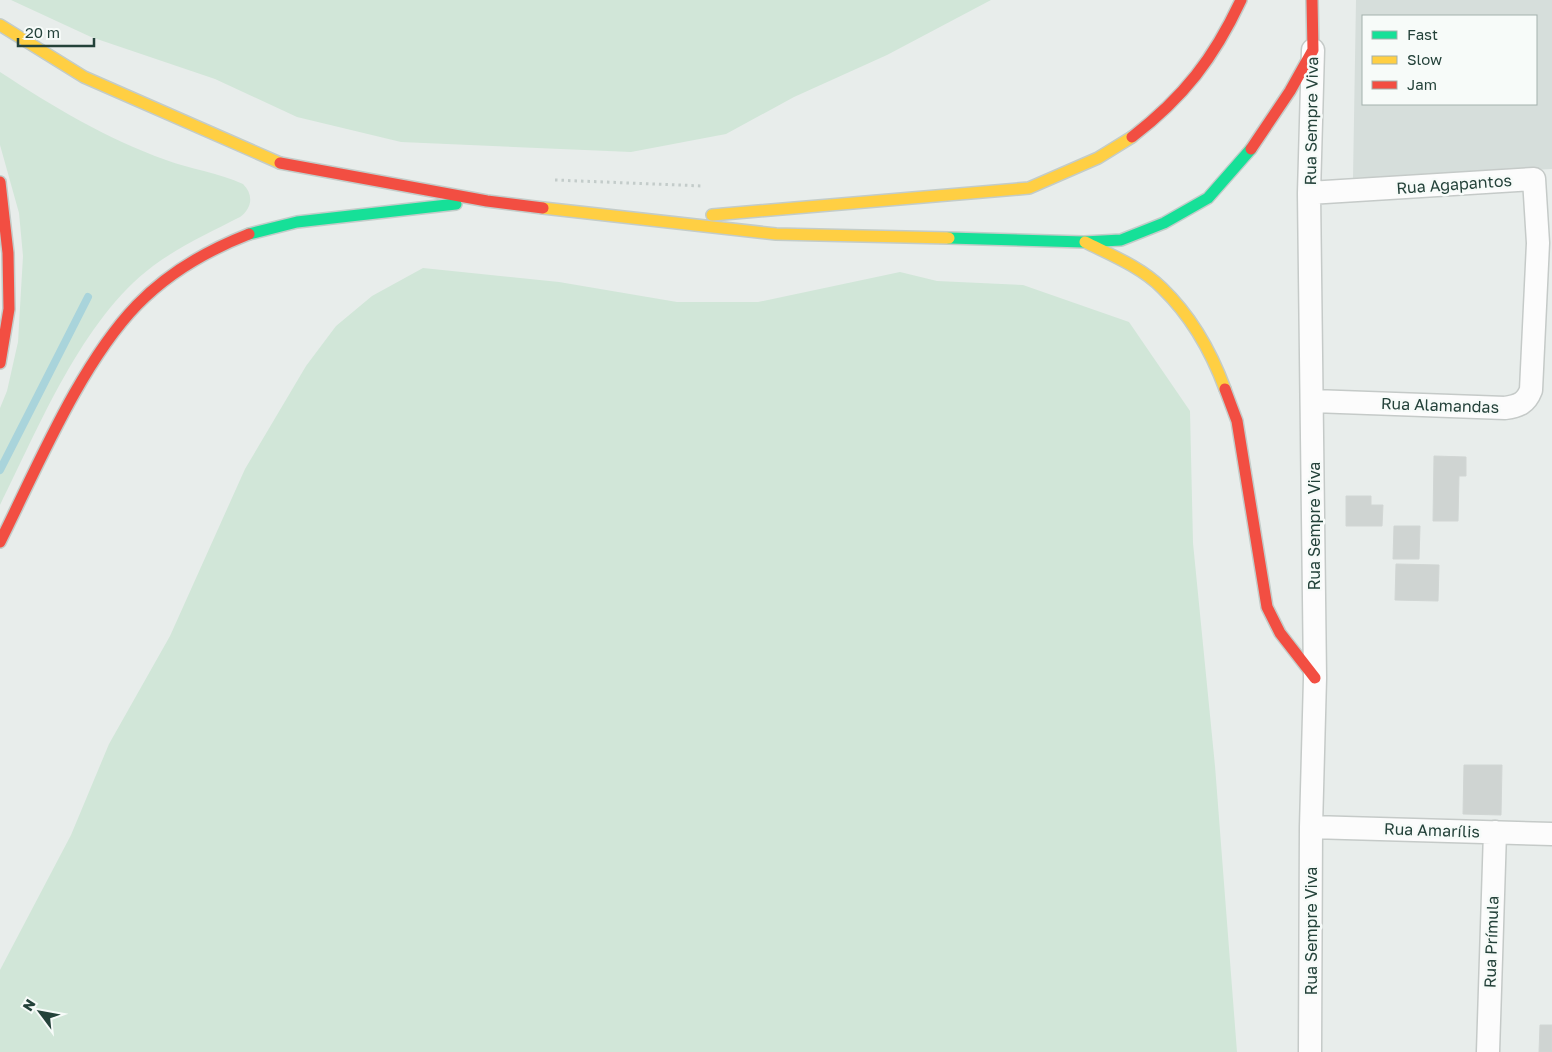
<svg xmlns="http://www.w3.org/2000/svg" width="1552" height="1052" font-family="'Golos Text',sans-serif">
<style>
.built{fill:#d6dedb;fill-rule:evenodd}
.green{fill:#d1e6d8}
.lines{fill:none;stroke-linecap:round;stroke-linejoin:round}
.stream{stroke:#a9d4db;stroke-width:8}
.building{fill:#cfd4d2;stroke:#d1d6d4}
.street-casing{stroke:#c5cac8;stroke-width:25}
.fast-casing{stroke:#c3ccc9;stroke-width:14}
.slow-casing{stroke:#c3ccc9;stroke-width:14}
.jam-casing{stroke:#c3ccc9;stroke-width:14}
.path{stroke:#c3ccca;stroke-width:3;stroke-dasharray:2.5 4;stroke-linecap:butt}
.street{stroke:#fcfcfc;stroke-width:22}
.fast{stroke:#16e098;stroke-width:11}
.slow{stroke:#ffcf43;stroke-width:11}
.jam{stroke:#f24e42;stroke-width:11}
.labels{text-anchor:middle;stroke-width:5;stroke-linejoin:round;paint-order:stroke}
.street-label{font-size:16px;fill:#24423a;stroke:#f7fbf9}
</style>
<rect width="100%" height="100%" fill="#e8edeb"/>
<path class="built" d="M 1356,0 L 1552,0 L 1552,169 L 1353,178 ZM 1363,16 L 1536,16 L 1536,104 L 1363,104 Z"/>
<path class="green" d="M 11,0 L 991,0 L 887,55 L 794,97 L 726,134 L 631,152 L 401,142 L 297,117 L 215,79 L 91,37 Z
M 0,72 C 52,106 107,139 166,160 C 190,169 220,173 243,184 C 254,195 252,208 240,217 C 211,232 180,246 153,266 C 82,319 39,427 0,505 L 0,408 L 7,391 L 18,342 L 23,256 L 19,213 L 0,145 Z
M 423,268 L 559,282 L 677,302 L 758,302 L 900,272 L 937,281 L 1023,285 L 1129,322 L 1190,411 L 1193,543 L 1215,766 L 1237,1052 L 0,1052 L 0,970 L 71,835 L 109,744 L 170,636 L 245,469 L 306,366 L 336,326 L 372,296 Z"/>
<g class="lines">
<path class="stream" d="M 0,470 L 88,297"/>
</g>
<path class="building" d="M 1434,456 L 1466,457 L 1466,476 L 1459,476 L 1458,521 L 1433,521 Z
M 1346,496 L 1371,496 L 1371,505 L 1383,505 L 1382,526 L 1346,526 Z
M 1394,526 L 1420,526 L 1419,559 L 1393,559 Z
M 1396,564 L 1439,565 L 1438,601 L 1395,600 Z
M 1464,765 L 1502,765 L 1501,815 L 1463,814 Z
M 1540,1025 L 1552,1025 L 1552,1052 L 1539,1052 Z"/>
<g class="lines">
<defs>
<path id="street" d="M 1309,193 L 1534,179 L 1538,243 L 1531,390 C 1526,403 1519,406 1505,408 L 1313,401
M 1311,827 L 1552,834
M 1310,1052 L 1311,827 L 1315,678 L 1309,193 L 1313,50
M 1488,1052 L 1495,832"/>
<path id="fast" d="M 249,234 L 297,222 L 456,204
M 949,238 L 1084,242 L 1121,240 L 1164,223 L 1208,198 L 1251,149"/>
<path id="slow" d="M 0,25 L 84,77 L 280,163
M 543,208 L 776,234 L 949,238
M 712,215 L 1029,188 L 1098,158 L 1132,137
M 1085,242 C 1111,255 1141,267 1162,288 C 1191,316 1211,351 1225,389"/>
<path id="jam" d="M 1132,137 C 1184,97 1214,58 1241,0
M 1251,149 L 1290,91 L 1313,50 L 1312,0
M 280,163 L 487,201 L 543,208
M 0,182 L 8,253 L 9,309 L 0,363
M 1225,389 L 1237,421 L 1267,607 L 1280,633 L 1315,678
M 0,542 C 37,468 80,364 137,305 C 168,273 208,250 249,234"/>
</defs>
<use href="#street" class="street-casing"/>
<use href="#fast" class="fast-casing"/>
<use href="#slow" class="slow-casing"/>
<use href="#jam" class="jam-casing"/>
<path class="path" d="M 555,180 L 703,186"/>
<use href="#street" class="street"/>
<use href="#fast" class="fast"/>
<use href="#slow" class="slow"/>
<use href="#jam" class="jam"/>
</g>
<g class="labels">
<g class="street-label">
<text transform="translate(1311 121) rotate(-89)" y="6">Rua Sempre Viva</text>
<text transform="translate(1454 184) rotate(-4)" y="6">Rua Agapantos</text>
<text transform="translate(1440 405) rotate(2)" y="6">Rua Alamandas</text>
<text transform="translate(1314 526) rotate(-90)" y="6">Rua Sempre Viva</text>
<text transform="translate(1432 830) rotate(2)" y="6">Rua Amarílis</text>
<text transform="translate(1311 931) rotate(-90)" y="6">Rua Sempre Viva</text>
<text transform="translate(1491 942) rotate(-88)" y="6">Rua Prímula</text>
</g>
</g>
<rect x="1362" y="15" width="175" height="90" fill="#f7fbf9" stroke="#a3b1ad"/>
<rect x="1372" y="31" width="25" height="8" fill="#16e098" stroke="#a3b1ad"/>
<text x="1407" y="40" font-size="15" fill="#24423a">Fast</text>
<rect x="1372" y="56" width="25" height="8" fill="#ffcf43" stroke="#a3b1ad"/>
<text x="1407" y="65" font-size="15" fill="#24423a">Slow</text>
<rect x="1372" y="81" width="25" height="8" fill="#f24e42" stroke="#a3b1ad"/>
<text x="1407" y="90" font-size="15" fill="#24423a">Jam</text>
<g transform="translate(40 1012) rotate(302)" stroke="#f7fbf9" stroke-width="4" paint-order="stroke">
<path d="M0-4L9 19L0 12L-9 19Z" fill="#24423a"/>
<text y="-8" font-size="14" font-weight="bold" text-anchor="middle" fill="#24423a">N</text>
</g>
<path d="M18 38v8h76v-8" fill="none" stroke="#24423a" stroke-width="2.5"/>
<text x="25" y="38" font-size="15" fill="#24423a" stroke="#f7fbf9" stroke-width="4" paint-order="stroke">20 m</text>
</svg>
